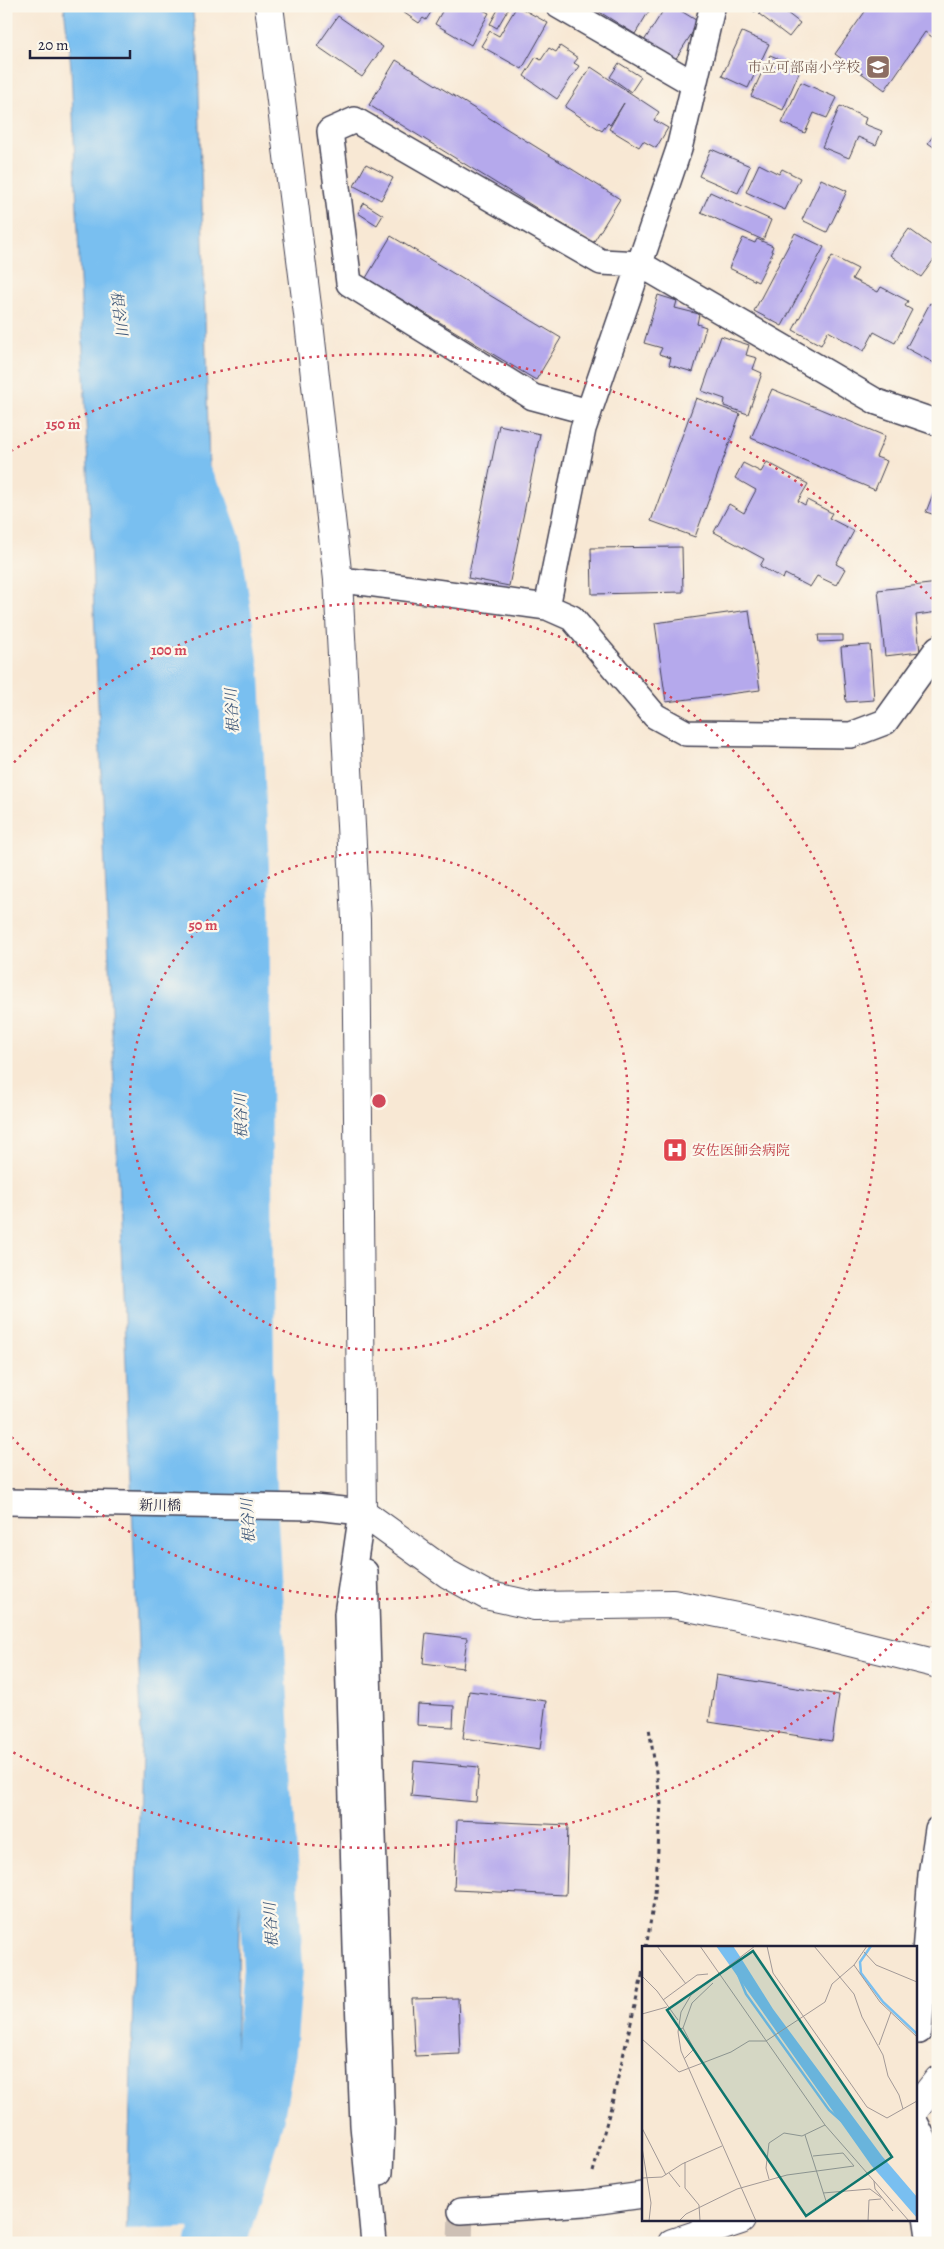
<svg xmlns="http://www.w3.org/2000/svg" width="944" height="2249" font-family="Alegreya,'Noto Serif JP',serif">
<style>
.water{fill:#79bff0;stroke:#4e7096}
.pier{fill:#f8e8d4}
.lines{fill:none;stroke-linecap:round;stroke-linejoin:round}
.river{stroke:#79bff0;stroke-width:60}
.building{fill:#b5a9ec}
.minor-tunnel{stroke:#cdc0b5;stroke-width:25;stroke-dasharray:25 12;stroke-linecap:butt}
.minor-casing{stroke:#424052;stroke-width:28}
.tertiary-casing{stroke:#424052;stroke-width:30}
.path{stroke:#424052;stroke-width:3;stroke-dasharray:4 4;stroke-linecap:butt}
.minor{stroke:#fff;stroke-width:25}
.tertiary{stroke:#fff;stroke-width:28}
.ring{fill:none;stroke:#d1495b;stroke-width:2.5;stroke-dasharray:2.5 5}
.labels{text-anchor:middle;stroke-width:4.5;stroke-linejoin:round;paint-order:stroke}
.education-label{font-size:14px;fill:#785e54;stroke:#fbf7ec;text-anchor:end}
.health-label{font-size:14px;fill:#be3a42;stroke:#fbf7ec;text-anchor:start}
.street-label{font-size:14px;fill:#22223b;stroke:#fbf7ec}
.water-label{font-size:15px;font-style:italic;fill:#40597a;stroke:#fbf7ec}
.inset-river{fill:none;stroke:#79bff0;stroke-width:2.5}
.inset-road{fill:none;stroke:#a29997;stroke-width:1}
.view{fill:#0f766e;fill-opacity:0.15;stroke:#0f766e;stroke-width:2.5}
.inset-edge{fill:none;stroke:#22223b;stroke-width:2.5}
.centre{fill:#d1495b;stroke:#fbf7ec;stroke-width:2.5}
.ring-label{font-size:15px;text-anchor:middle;font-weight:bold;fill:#d1495b;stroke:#fbf7ec;stroke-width:4.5;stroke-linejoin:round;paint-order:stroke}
</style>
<rect width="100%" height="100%" fill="#fbf7ec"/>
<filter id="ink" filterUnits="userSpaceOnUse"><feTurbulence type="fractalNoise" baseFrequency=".02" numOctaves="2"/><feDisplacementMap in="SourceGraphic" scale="10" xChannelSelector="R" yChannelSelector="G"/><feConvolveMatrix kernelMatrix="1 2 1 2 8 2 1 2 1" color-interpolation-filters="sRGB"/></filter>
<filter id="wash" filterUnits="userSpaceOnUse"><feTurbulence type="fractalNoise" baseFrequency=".0096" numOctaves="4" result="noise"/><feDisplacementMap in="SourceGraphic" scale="20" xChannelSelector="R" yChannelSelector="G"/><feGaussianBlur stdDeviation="1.12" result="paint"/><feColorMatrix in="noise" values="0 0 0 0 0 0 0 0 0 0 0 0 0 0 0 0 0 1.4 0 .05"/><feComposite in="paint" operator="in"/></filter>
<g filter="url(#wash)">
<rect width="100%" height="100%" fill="#f8e8d4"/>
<path class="water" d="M 64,6 L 192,6 L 198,54 L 243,1748 L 235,2111 L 239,2243 L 126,2243 L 141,1717 L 71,67 Z"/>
<path class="pier" d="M 241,2226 L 241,2243 L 124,2243 L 124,2230 Z"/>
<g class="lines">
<path class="river" d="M 176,469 L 198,507 L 211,544 L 230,675 L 239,869 L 245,1468 L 273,1968 L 266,2050 L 254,2115 L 216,2243"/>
</g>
<g id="blocks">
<path class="building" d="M 400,6 L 435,6 L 426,20 L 423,18 L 419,23 L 400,10 L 402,8 Z
M 445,6 L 485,6 L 483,10 L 489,13 L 471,45 L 435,24 Z
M 500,6 L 510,6 L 497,28 L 490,24 Z
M 517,6 L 548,23 L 522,69 L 481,46 L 490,31 L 499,36 Z
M 590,6 L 652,6 L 635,34 Z
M 666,6 L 673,6 L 699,22 L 675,60 L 644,41 Z
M 746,6 L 759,6 L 755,12 Z
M 765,6 L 778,6 L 800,23 L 789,37 L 759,14 Z
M 869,6 L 938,6 L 938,41 L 925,32 L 885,90 L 835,54 Z
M 338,16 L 383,47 L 362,77 L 317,46 Z
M 742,32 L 769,44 L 748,88 L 722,76 Z
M 560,46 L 578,58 L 574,63 L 579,66 L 557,99 L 524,76 L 536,57 L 541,60 L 549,48 L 556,52 Z
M 770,55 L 801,68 L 783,110 L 751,96 Z
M 396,60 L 620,199 L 593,243 L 369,105 Z
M 619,63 L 641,77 L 631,92 L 610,77 Z
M 591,67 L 659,112 L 654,120 L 668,128 L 656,148 L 643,141 L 639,147 L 609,129 L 624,103 L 610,125 L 608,123 L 602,131 L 565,107 Z
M 801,82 L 837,98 L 827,118 L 814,113 L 805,133 L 782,123 Z
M 840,106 L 866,118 L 864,124 L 882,131 L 876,145 L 858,137 L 849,158 L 822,147 Z
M 938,129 L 938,150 L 928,143 Z
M 711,149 L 750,166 L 738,193 L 699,176 Z
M 366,164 L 393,178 L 381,200 L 354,186 Z
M 759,164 L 779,174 L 782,169 L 800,178 L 785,210 L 746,192 Z
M 821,179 L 847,191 L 827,232 L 802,220 Z
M 710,192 L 771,220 L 763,240 L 701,212 Z
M 364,203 L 383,215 L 377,225 L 358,213 Z
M 909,229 L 938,250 L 938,254 L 921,277 L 890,255 Z
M 795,233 L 824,247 L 782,326 L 754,311 Z
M 391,236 L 561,338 L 536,380 L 366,278 Z
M 743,238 L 755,243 L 757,239 L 773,246 L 771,251 L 773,252 L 758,282 L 729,268 Z
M 832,256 L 858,269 L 852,279 L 878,292 L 881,287 L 908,301 L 905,306 L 912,310 L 895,343 L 874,332 L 864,351 L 828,331 L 821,345 L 793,330 Z
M 658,295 L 677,301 L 675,308 L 699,314 L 697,324 L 706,327 L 693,372 L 669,365 L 671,358 L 659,354 L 662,348 L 644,343 Z
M 930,303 L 938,307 L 938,365 L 906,348 Z
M 721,336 L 749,345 L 746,355 L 757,358 L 753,369 L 762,373 L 748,414 L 724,406 L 725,399 L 702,391 Z
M 772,389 L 885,436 L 876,457 L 887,461 L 875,490 L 751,438 Z
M 696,398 L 740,414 L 695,537 L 651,521 Z
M 499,425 L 540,434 L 509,586 L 468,578 Z
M 767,462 L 808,484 L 798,501 L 805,505 L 807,500 L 832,513 L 829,518 L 854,531 L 836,564 L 845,569 L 836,585 L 817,576 L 810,587 L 785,574 L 783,579 L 760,566 L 764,559 L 714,532 L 729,504 L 744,513 L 756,490 L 735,478 L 743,463 L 761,472 Z
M 938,481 L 938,516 L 926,512 Z
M 682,547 L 683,592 L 592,594 L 591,548 Z
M 938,583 L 938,612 L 916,615 L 920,652 L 885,656 L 878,590 Z
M 749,610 L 760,690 L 666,702 L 655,623 Z
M 818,635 L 843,635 L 843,641 L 819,642 Z
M 870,645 L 874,700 L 846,702 L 841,647 Z
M 426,1633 L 467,1638 L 463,1668 L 423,1663 Z
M 716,1675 L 839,1695 L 832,1741 L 709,1722 Z
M 469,1691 L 546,1701 L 540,1749 L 463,1738 Z
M 418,1704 L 454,1706 L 453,1727 L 417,1725 Z
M 414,1761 L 479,1767 L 476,1802 L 411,1796 Z
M 457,1820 L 568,1825 L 566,1895 L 454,1890 Z
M 458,1998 L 460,2054 L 415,2056 L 412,1999 Z"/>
</g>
</g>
<g filter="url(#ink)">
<use href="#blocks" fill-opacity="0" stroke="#424052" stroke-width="1"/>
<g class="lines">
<path class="minor-tunnel" d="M 460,2243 L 461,2211"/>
<defs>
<path id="minor" d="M 559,6 L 694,84
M 589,412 L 533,397 L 349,283 L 330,131 L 355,120 L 601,262 L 640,264 L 877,402 L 938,423
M 338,580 L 368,583 L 547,607 L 572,618 L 655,716 L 686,733 L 851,735 L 885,722 L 938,648
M 547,607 L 583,429 L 679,149 L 712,8
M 6,1502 L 314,1507 L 362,1512
M 362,1512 L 347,1614 L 356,1948 L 363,2125 L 374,2243
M 365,1572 L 382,2130 L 380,2172
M 919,2031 L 931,1875 L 938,1829
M 915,2122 L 926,2144 L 926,2216 L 930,2243
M 461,2211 L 585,2203 L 643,2195"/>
<path id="tertiary" d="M 269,6 L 308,314 L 338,580 L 356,920 L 362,1512 L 448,1574 L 486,1595 L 535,1606 L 673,1604 L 797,1629 L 938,1664
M 915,2109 L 938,2080
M 672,2243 L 741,2220"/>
</defs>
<use href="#minor" class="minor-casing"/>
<use href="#tertiary" class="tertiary-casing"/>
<path class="path" d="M 646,1948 L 655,1895 L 661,1803 L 649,1728
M 642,1976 L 643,1969
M 593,2172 L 611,2107 L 642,1976"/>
<use href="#minor" class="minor"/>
<use href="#tertiary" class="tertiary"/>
</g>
</g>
<g class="ring">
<circle cx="379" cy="1101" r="249"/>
<path d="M9 768A498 498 0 1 1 9 1434"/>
<path d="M934 1601A747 747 0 0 1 11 1751M11 451A747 747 0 0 1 934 601"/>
</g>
<defs>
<symbol id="school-square" viewBox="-11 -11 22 22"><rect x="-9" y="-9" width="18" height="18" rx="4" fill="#8d6e63" stroke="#fbf7ec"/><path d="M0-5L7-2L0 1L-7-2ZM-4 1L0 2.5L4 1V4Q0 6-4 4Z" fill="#fff"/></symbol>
<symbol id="hospital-square" viewBox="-11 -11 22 22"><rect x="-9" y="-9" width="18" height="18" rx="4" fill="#e0444e" stroke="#fbf7ec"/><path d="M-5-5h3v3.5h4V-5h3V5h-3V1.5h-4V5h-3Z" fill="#fff"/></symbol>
</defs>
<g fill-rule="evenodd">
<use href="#school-square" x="864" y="53" width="28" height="28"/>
<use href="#hospital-square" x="661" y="1136" width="28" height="28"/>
</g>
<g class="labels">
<g class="education-label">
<text x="860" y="72">市立可部南小学校</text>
</g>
<g class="health-label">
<text x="692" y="1155">安佐医師会病院</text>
</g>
<g class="street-label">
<text transform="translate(160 1505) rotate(1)" y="5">新川橋</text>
</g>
<g class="water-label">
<text transform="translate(119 313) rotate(83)" y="5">根谷川</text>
<text transform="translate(232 711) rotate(-93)" y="5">根谷川</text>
<text transform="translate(241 1116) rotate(-91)" y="5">根谷川</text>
<text transform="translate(248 1521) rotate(-93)" y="5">根谷川</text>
<text transform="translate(271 1925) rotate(-93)" y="5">根谷川</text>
</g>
</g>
<g transform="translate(642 1946)">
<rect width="275" height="275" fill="#f8e8d4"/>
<path d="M 74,0 L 91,0 L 97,9 L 131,63 L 240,210 L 275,251 L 275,272 L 229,219 Z" fill="#79bff0"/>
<path class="inset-river" d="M 229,0 L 218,16 L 219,27 L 241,56 L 275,88M 92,19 L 104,48 L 187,164 L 204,179"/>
<path class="inset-road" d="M 15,0 L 44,38M 58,0 L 183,179 L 267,275M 113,0 L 49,49 L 39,66 L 36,86 L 39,105 L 114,275M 125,0 L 131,27 L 225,161 L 245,172 L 275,155M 172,0 L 212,48 L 220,71 L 241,109 L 246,130 L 257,149 L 261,163M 222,6 L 234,19 L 275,36M 212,19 L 238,56 L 275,91M 0,30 L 15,45 L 36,74M 21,54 L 55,29 L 66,28M 0,68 L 25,61M 41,82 L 52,103 L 42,113M 36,84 L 41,82 L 50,57 L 71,37M 0,93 L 37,126 L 89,106 L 107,95 L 124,95 L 183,56 L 190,38 L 212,19 L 225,0M 237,99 L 249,66M 0,182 L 24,229M 163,189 L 184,255M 0,201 L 9,257 L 7,275M 43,216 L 43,242 L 57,259 L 58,275M 27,227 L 38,241M 0,232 L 20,231 L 40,218 L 80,200M 127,233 L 124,222 L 127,197 L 142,187 L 160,190 L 183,179M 232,235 L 233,243 L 251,265M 181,247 L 228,243 L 240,252M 37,275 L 44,268 L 95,243 L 145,229 L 212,220 L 201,207 L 171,210M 226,275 L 227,254 L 239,253"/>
<path class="view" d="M 111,5 L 250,211 L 164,270 L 25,64 Z"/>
<rect width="275" height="275" class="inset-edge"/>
</g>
<circle cx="379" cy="1101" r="8" class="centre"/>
<g class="ring-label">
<text x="63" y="429">150 m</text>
<text x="169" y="655">100 m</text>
<text x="203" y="930">50 m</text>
</g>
<rect width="944" height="2249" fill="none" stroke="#fbf7ec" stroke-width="25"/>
<path d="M30 50v8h100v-8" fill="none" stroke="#22223b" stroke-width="2.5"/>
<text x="38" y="50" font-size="15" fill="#22223b" stroke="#fbf7ec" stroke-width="4" paint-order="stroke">20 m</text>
</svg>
